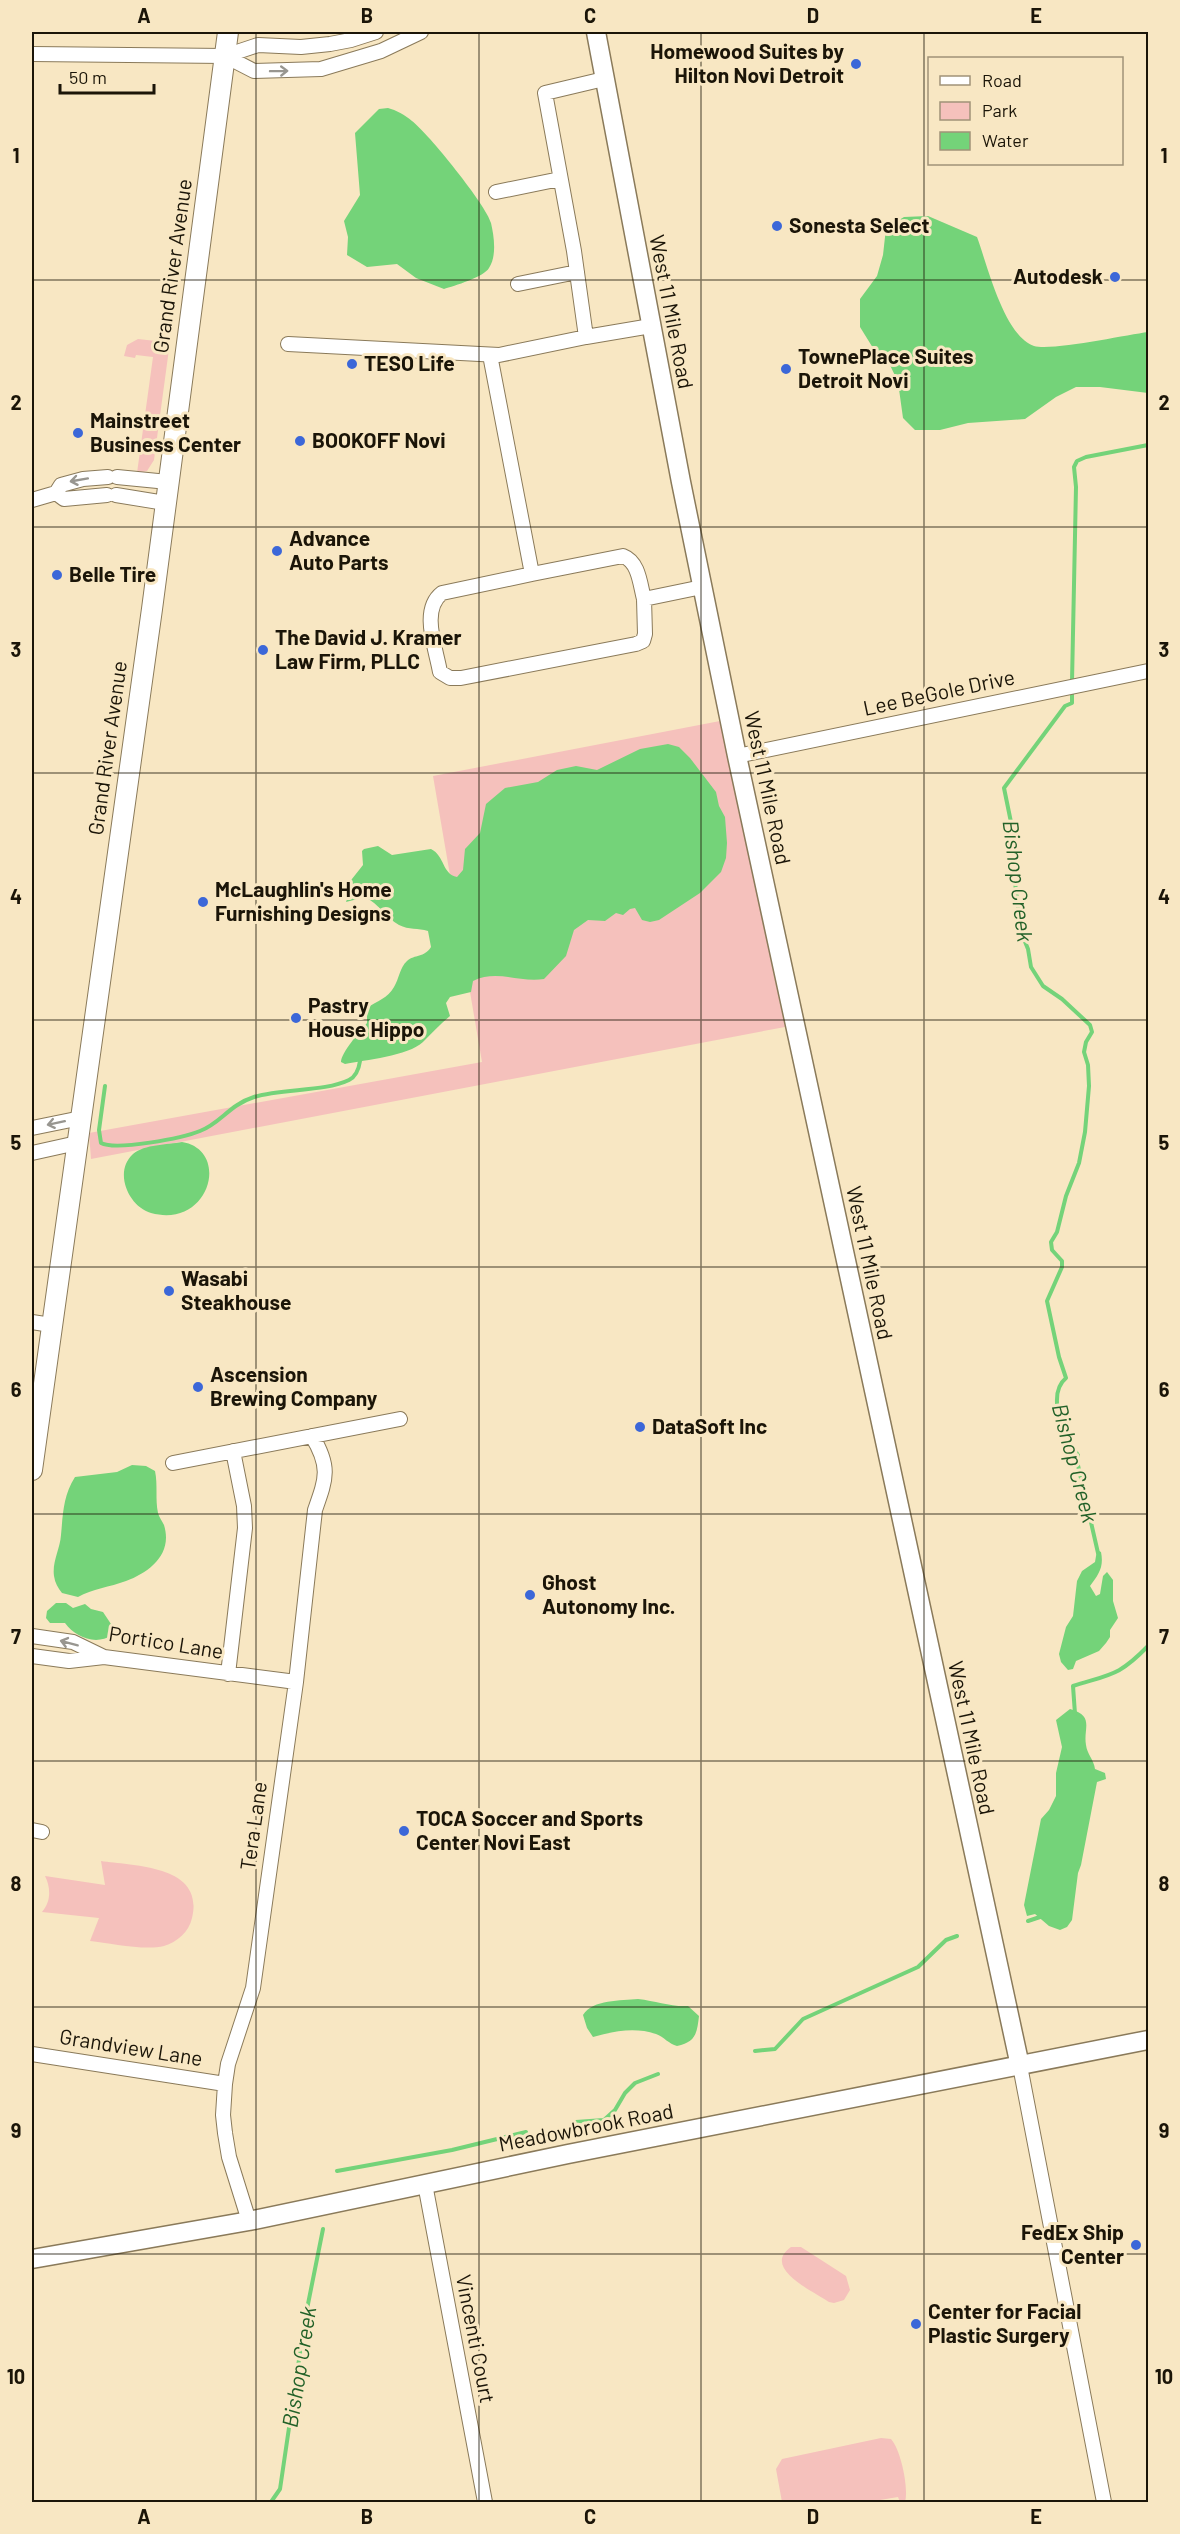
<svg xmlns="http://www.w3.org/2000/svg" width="1180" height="2534" font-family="Barlow,sans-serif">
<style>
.green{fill:#f5c1bc}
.water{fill:#74d379}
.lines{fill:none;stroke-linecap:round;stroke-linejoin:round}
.stream{stroke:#74d379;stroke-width:4}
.minor-casing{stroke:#8a7a5a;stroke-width:16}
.tertiary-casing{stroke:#8a7a5a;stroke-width:21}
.secondary-casing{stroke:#8a7a5a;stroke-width:22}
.minor{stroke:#fff;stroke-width:14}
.tertiary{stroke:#fff;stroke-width:18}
.secondary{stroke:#fff;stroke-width:20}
.oneway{stroke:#989690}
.grid{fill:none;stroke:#1b1508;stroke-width:1.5;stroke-opacity:0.55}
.poi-dot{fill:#3c67d8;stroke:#f8e7c3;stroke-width:2}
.labels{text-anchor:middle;stroke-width:6;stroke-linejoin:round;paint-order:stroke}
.poi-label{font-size:21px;font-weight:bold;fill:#1b1508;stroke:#f8e7c3;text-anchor:start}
.street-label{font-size:21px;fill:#1b1508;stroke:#f8e7c3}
.water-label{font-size:22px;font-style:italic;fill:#226128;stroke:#f8e7c3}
.neatline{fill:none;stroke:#1b1508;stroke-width:2}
.grid-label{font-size:20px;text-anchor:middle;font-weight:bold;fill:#1b1508}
</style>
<rect width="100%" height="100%" fill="#f8e7c3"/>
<path class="green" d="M 138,339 L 165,342 L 169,349 L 154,460 L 147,471 L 137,473 L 153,357 L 136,355 L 135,358 L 124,356 L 127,345 Z
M 720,721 L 785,1027 L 91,1159 L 89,1133 L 482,1062 L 433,776 Z
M 101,1861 C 134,1866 205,1865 192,1918 C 189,1932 177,1942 164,1946 C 145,1951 110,1943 90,1941 L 99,1918 L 42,1912 C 51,1902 51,1888 45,1876 L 105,1885 Z
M 791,2247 L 801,2247 L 846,2276 L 850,2290 L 844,2300 L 834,2303 L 829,2302 C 813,2291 761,2268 791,2247 Z
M 881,2438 L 891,2439 C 901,2450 909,2489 905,2502 L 900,2502 L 898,2497 L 868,2502 L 782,2502 L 776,2469 L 782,2459 Z"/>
<path class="water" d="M 388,108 C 396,110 405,115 412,121 C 428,133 487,206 491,223 C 494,236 497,256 489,268 C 484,277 454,286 444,289 L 416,278 L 397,264 L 367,267 L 347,255 L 348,237 L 344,221 L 360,195 L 355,133 L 379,109 Z
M 928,216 L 977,237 C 987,264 1004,336 1034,346 C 1052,351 1126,335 1148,332 L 1148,393 L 1100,387 L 1076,387 L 1056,397 L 1025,419 L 968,423 L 940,430 L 915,430 L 903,418 L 898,382 L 889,363 L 873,348 L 860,327 L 860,299 L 877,276 L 883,255 L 886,228 L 904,217 Z
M 668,744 L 679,747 L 690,758 L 716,792 L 719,806 L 725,817 L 727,843 L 726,858 L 721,872 L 700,893 L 659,920 L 650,922 L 642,920 L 635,908 L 630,909 L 623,915 L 616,913 L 605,921 L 588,920 L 574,930 L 566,956 L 544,979 C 519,983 497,969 473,981 L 471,992 L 450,997 L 446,1003 L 450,1016 C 440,1024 432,1033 423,1042 C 408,1056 365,1060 345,1064 L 341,1062 C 341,1053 360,1031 367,1023 L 367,1008 C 377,1001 388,998 394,987 C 399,979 400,967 407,961 C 415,954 424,958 431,947 L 428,931 C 418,928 409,930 399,925 C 386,918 379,904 365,897 L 346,902 L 350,891 L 348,884 L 363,865 L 362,851 L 364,849 L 378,846 L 392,855 L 431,849 C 445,856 442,874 457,877 L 463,870 L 465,849 L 480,833 L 486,804 L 505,788 L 538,782 L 557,770 L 576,766 L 597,770 L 640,749 Z
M 182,1142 C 231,1150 210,1229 151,1213 C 129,1207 113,1172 133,1154 C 145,1144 167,1145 182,1142 Z
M 132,1465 L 146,1466 L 155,1471 C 158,1485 155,1499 158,1513 C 159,1517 162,1521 164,1525 C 173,1554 150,1572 126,1581 C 110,1587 92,1589 78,1597 L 62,1593 C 58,1588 55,1583 54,1576 C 52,1562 60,1549 61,1535 C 63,1514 63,1496 75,1477 L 117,1472 Z
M 1097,1550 L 1101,1552 C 1104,1567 1099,1574 1090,1586 L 1096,1596 L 1100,1594 L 1103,1576 L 1107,1572 L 1113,1580 L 1113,1601 L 1118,1618 L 1110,1630 L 1110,1637 L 1106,1643 L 1099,1651 L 1076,1661 L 1073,1669 L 1068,1670 L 1061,1662 L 1059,1654 L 1066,1627 L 1073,1616 L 1077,1581 L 1082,1571 L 1095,1562 Z
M 56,1603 L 66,1603 L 73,1608 L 85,1604 L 91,1609 L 103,1612 L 111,1624 L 112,1635 C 96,1646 75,1637 65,1623 L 50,1623 L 46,1618 L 47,1611 Z
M 1070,1709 C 1095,1716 1083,1728 1086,1745 C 1087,1754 1094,1760 1095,1769 L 1105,1773 L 1106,1779 L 1097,1782 L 1081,1865 L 1078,1873 L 1072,1920 L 1067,1927 L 1060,1930 L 1049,1926 L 1035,1914 L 1027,1916 L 1024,1905 L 1041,1819 L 1049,1810 L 1056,1796 L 1056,1773 L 1062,1747 L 1056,1720 Z
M 638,1999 C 656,2001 671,2007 688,2006 L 699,2016 C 697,2033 696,2042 677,2046 C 669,2044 664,2037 656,2034 C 635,2027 614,2031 593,2037 L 587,2028 L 583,2015 C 593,1999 621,2001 638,1999 Z"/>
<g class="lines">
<path class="stream" d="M 1072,682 L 1076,487 L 1074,467 L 1077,461 L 1086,457 L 1148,445
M 1072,690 L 1072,703 L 1065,706 L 1004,788 L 1013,832 L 1014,874 L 1021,932 L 1028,949 L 1031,967 L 1043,986 L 1062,999 L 1090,1025 L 1092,1032 L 1086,1042 L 1084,1052 L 1088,1065 L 1089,1086 L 1085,1132 L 1079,1163 L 1066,1196 L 1057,1232 L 1051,1242 L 1052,1250 L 1062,1261 L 1062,1267 L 1047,1301 L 1059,1357 L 1066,1378 C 1049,1392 1060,1421 1066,1439 C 1069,1445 1074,1449 1078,1455 L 1077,1461 L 1098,1553
M 105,1086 L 99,1130 L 101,1143 C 116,1151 183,1138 200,1131 C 221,1123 229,1105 254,1097 C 283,1088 324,1092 349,1080 C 357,1076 359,1068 360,1061
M 1075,1714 L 1073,1686 C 1111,1674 1119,1676 1148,1646
M 1028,1921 L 1043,1916
M 755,2051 L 775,2049 L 803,2019 L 918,1967 L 946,1940 L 957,1936
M 576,2122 L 604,2120 L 615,2110 L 625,2093 L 635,2083 L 658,2074
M 337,2171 L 452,2150 L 526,2132
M 271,2502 L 280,2489 L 305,2319 L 323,2229"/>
<defs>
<path id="minor" d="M 32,54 L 225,56 L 258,45 L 301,47 L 330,44 L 351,40 L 376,32
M 225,56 L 254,71 L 321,69 L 381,51 L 421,32
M 496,192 L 560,179
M 518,284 L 577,272
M 586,337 L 651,326
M 288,344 L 499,355 L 586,337 L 574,251 L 545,93 L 604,79
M 490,355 L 532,574 L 623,556 C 639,562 640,584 644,599 L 702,587
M 117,477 L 168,482
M 56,493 L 64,499 L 107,495
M 116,495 L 165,503
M 32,500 L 56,493 L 61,485 L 83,479 L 108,477
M 532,574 L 442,593 C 420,610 436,648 440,672 L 450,678 L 461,678 L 636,644 L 643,641 L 645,634 L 644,599
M 737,756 L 1148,671
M 32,1128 L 81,1118
M 32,1153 L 77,1143
M 32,1322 L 51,1325
M 173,1463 L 400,1419
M 32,1636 L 73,1642 L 104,1657 L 296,1682
M 32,1656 L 69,1661 L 104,1657
M 228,1674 L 245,1528 L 244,1506 L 233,1451
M 32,1830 L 42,1832
M 32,2054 L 225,2084
M 1020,2066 L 1104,2502
M 425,2184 L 485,2502
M 249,2221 L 229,2157 L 225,2133 L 223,2115 L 225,2084 L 228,2064 L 253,1988 L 296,1682 L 315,1510 C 326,1479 331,1467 312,1436"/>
<path id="tertiary" d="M 596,32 L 681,482 L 737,756 L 1020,2066
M 32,2259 L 249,2221 L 568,2154 L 1148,2040"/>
<path id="secondary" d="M 32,1470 L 152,609 L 228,32"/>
</defs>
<use href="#minor" class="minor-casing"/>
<use href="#tertiary" class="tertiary-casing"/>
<use href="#secondary" class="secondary-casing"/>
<use href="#minor" class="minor"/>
<use href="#tertiary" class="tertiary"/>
<use href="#secondary" class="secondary"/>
</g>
<defs><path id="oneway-shaft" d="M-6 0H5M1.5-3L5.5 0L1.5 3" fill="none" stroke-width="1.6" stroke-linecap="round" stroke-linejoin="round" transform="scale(1.5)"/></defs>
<g class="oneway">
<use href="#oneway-shaft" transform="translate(279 71) rotate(-1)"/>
<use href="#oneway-shaft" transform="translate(79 480) rotate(170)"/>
<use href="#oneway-shaft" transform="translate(56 1123) rotate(168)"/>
<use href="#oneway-shaft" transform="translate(69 1643) rotate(-165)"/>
</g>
<path class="grid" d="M 256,32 L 256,2502M 479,32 L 479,2502M 701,32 L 701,2502M 924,32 L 924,2502M 32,280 L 1148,280M 32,527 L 1148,527M 32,773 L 1148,773M 32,1020 L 1148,1020M 32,1267 L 1148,1267M 32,1514 L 1148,1514M 32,1761 L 1148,1761M 32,2007 L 1148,2007M 32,2254 L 1148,2254"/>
<g class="poi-dot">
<circle cx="856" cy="64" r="6"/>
<circle cx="777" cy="226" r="6"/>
<circle cx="1115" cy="277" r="6"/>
<circle cx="352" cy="364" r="6"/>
<circle cx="786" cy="369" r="6"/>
<circle cx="78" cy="433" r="6"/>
<circle cx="300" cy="441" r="6"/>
<circle cx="277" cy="551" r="6"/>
<circle cx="57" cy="575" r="6"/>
<circle cx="263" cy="650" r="6"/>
<circle cx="203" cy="902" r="6"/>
<circle cx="296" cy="1018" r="6"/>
<circle cx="169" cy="1291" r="6"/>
<circle cx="198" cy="1387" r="6"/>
<circle cx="640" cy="1427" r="6"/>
<circle cx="530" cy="1595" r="6"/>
<circle cx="404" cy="1831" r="6"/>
<circle cx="1136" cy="2245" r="6"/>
<circle cx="916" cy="2324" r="6"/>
</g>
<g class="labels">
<g class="poi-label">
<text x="844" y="59" text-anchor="end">Homewood Suites by<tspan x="844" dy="24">Hilton Novi Detroit</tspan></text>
<text x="789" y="233">Sonesta Select</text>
<text x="1103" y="284" text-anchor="end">Autodesk</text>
<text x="798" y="364">TownePlace Suites<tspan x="798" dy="24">Detroit Novi</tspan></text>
<text x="364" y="371">TESO Life</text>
<text x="90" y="428">Mainstreet<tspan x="90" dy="24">Business Center</tspan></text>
<text x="312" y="448">BOOKOFF Novi</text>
<text x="289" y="546">Advance<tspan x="289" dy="24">Auto Parts</tspan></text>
<text x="69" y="582">Belle Tire</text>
<text x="275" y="645">The David J. Kramer<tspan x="275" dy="24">Law Firm, PLLC</tspan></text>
<text x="215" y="897">McLaughlin's Home<tspan x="215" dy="24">Furnishing Designs</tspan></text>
<text x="308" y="1013">Pastry<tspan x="308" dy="24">House Hippo</tspan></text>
<text x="181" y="1286">Wasabi<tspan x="181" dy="24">Steakhouse</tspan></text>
<text x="210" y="1382">Ascension<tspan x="210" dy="24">Brewing Company</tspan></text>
<text x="652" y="1434">DataSoft Inc</text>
<text x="542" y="1590">Ghost<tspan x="542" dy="24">Autonomy Inc.</tspan></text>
<text x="416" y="1826">TOCA Soccer and Sports<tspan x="416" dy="24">Center Novi East</tspan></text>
<text x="1124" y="2240" text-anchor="end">FedEx Ship<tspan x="1124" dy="24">Center</tspan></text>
<text x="928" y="2319">Center for Facial<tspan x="928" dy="24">Plastic Surgery</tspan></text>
</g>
<g class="street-label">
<text transform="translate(173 266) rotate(-82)" y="7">Grand River Avenue</text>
<text transform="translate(671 312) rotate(79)" y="7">West 11 Mile Road</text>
<text transform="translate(939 693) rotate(-12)" y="7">Lee BeGole Drive</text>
<text transform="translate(108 748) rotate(-82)" y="7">Grand River Avenue</text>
<text transform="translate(767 788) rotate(78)" y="7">West 11 Mile Road</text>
<text transform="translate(869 1263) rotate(78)" y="7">West 11 Mile Road</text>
<text transform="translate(166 1643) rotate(9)" y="7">Portico Lane</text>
<text transform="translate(971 1738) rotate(78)" y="7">West 11 Mile Road</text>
<text transform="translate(254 1826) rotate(-82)" y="7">Tera Lane</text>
<text transform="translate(131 2048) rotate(9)" y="7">Grandview Lane</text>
<text transform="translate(586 2128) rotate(-11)" y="7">Meadowbrook Road</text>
<text transform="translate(475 2339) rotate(79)" y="7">Vincenti Court</text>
</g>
<g class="water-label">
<text transform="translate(1018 881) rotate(83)" y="8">Bishop Creek</text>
<text transform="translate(1075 1463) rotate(75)" y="8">Bishop Creek</text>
<text transform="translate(299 2367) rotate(-81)" y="8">Bishop Creek</text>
</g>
</g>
<rect width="1180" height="2534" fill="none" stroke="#f8e7c3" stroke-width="66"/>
<rect x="928" y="57" width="195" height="108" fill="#f8e7c3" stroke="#a09378" stroke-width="1.5"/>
<rect x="940" y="76" width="30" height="9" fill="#ffffff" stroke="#a09378" stroke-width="1.5"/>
<text x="982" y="87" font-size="18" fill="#1b1508">Road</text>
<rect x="940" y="102" width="30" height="18" fill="#f5c1bc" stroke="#a09378" stroke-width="1.5"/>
<text x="982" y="117" font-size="18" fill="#1b1508">Park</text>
<rect x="940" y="132" width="30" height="18" fill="#74d379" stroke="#a09378" stroke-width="1.5"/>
<text x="982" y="147" font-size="18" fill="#1b1508">Water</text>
<path d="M60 84v9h94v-9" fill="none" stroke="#1b1508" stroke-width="3"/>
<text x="69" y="84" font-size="18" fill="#1b1508" stroke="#f8e7c3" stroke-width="4.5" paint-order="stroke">50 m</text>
<rect x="33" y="33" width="1114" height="2468" class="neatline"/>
<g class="grid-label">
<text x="144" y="23">A</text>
<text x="367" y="23">B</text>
<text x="590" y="23">C</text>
<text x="813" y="23">D</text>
<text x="1036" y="23">E</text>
<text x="16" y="163">1</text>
<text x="1164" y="163">1</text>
<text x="16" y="410">2</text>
<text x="1164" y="410">2</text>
<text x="16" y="657">3</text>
<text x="1164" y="657">3</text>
<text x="16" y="904">4</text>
<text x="1164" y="904">4</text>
<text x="16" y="1150">5</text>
<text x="1164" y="1150">5</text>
<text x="16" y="1397">6</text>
<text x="1164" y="1397">6</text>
<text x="16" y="1644">7</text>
<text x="1164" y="1644">7</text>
<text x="16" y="1891">8</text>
<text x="1164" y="1891">8</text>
<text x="16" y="2138">9</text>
<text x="1164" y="2138">9</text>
<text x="16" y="2384">10</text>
<text x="1164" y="2384">10</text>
<text x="144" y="2524">A</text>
<text x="367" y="2524">B</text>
<text x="590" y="2524">C</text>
<text x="813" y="2524">D</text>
<text x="1036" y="2524">E</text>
</g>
</svg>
